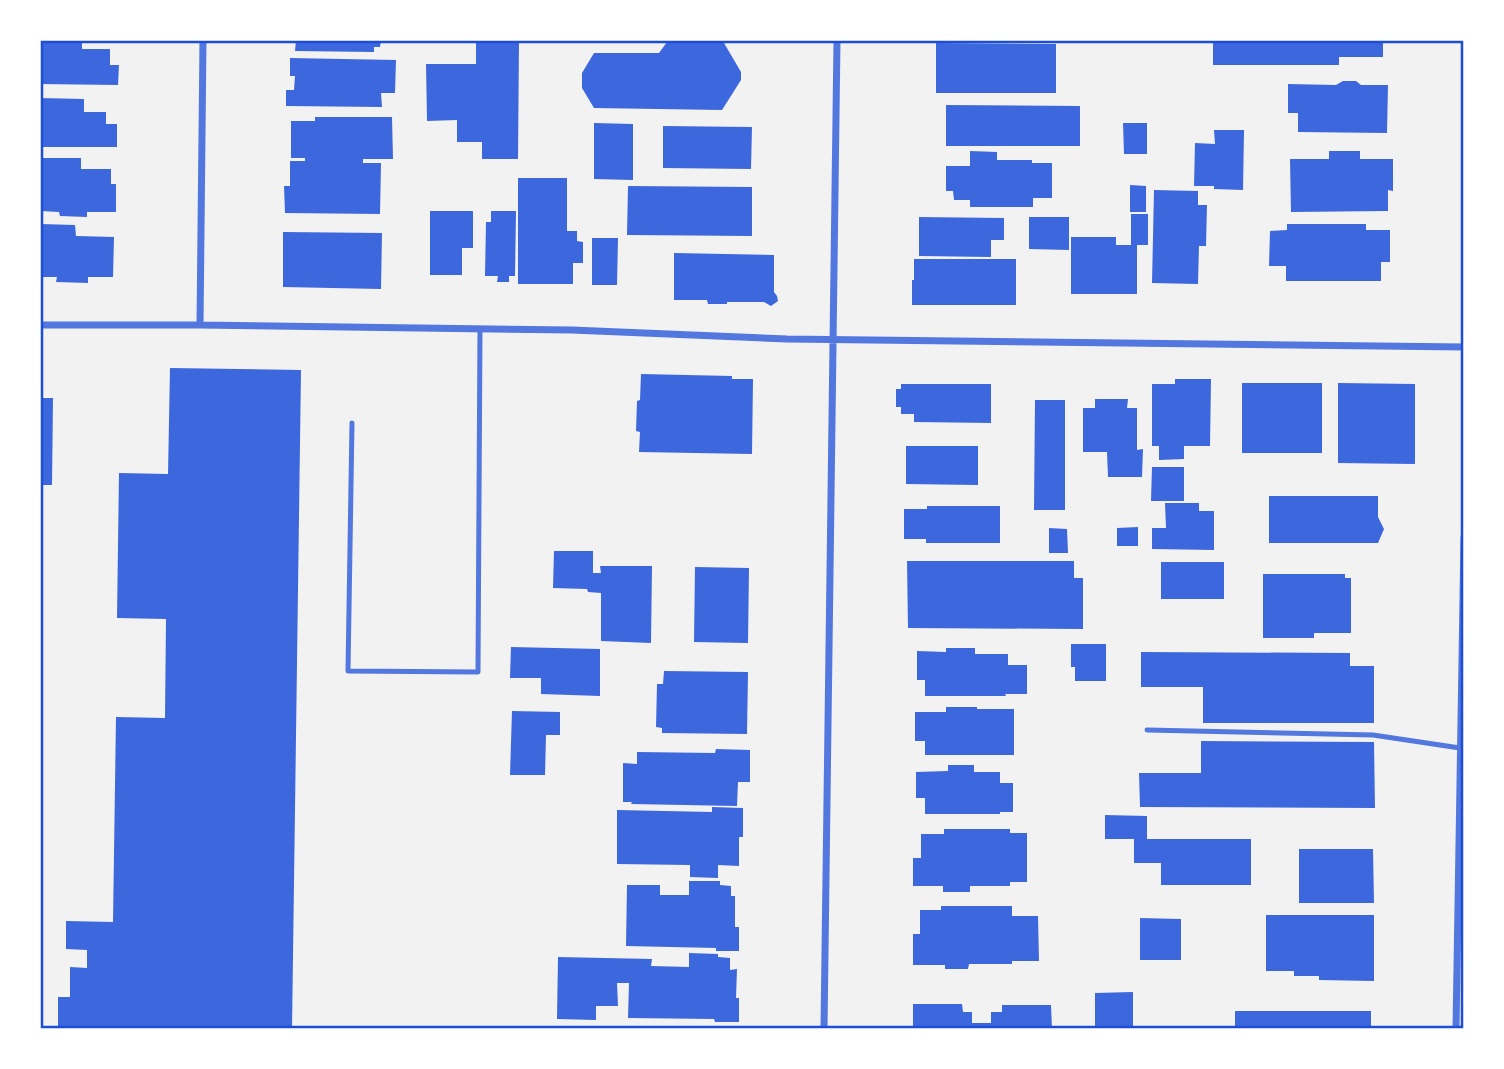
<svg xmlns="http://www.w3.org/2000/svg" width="1504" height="1069" font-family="'PT Sans',sans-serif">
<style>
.building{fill:#3d67dc}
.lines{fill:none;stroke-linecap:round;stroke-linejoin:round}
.service{stroke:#5277de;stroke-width:5}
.minor{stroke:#5277de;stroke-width:7}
.neatline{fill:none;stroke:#1d4ed8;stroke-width:2.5}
</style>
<rect width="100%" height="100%" fill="#f2f2f2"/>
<path class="building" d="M 40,40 L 82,40 L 82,49 L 110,49 L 110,65 L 119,65 L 118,85 L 40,84 Z
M 296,40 L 381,40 L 380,47 L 374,47 L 374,52 L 295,51 Z
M 476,40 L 519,40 L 518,159 L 482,159 L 482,142 L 457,142 L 457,120 L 427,121 L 426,64 L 476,64 Z
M 1213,40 L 1383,40 L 1383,57 L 1339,57 L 1339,65 L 1213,65 Z
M 667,42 L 724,43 L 741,72 L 741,80 L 722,110 L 594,108 L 582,88 L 582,73 L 594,53 L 659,53 Z
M 936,43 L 1056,44 L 1056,93 L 936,93 Z
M 290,58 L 396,60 L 395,93 L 381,93 L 382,107 L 286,106 L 286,90 L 294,90 L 295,76 L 290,76 Z
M 1343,81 L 1356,81 L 1361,85 L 1388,85 L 1387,133 L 1298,132 L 1298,113 L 1288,113 L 1288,84 L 1336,85 Z
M 40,98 L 84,99 L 84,112 L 106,112 L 106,124 L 117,124 L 117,147 L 40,147 Z
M 946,105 L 1080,106 L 1080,146 L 946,146 Z
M 315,117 L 392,117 L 393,159 L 363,159 L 363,163 L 381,163 L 380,214 L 285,213 L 284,186 L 290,186 L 290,161 L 305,161 L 305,158 L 291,158 L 291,121 L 315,121 Z
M 594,123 L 633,124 L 633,180 L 594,179 Z
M 1123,123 L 1147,123 L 1147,154 L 1124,154 Z
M 663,126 L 752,127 L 751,169 L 663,168 Z
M 1214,130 L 1244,130 L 1243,190 L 1214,189 L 1214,186 L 1194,186 L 1195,143 L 1215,144 Z
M 970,151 L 997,152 L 997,160 L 1032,160 L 1032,163 L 1052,163 L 1052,198 L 1033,198 L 1033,207 L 970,207 L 970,200 L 954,200 L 953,191 L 946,191 L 946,166 L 970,166 Z
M 1329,151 L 1360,151 L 1360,159 L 1393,159 L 1393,191 L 1388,190 L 1388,211 L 1291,212 L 1290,159 L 1329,159 Z
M 40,158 L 81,158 L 81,169 L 111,169 L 111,184 L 116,184 L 116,212 L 87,212 L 87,217 L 60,216 L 59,212 L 40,211 Z
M 518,178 L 567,178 L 567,231 L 577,231 L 577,241 L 583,242 L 583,263 L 573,263 L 573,284 L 518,284 Z
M 1130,185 L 1146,186 L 1146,212 L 1130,212 Z
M 628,186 L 752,187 L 752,236 L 627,235 Z
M 1154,190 L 1198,191 L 1198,205 L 1207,205 L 1206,246 L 1199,246 L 1198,284 L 1152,283 Z
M 430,211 L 473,211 L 473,248 L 462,248 L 462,275 L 430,275 Z
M 491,211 L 516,211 L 515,276 L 509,276 L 509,282 L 497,282 L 498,276 L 485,276 L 486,222 L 491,222 Z
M 1131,214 L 1148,214 L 1148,245 L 1137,245 L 1137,294 L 1071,294 L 1071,237 L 1116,237 L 1116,245 L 1131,245 Z
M 919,217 L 1004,218 L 1004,240 L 991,240 L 991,257 L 919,256 Z
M 1029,217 L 1069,217 L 1069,250 L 1029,249 Z
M 40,224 L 75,225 L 76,236 L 114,237 L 113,277 L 88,277 L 88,283 L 56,282 L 57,277 L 40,277 Z
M 1287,224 L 1366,224 L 1366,230 L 1390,230 L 1390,262 L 1381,262 L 1381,281 L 1286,281 L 1286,266 L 1269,266 L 1270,231 L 1287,230 Z
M 283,232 L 382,233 L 381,289 L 283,287 Z
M 592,238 L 618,238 L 617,285 L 592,285 Z
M 674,253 L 774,255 L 774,292 L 777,296 L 778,301 L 771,306 L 764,302 L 727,302 L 727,304 L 708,304 L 707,300 L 674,300 Z
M 914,259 L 1016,259 L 1016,305 L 912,305 L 912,280 L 914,280 Z
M 170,368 L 301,370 L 292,1029 L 58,1029 L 58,997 L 70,997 L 70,967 L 87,968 L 87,950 L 66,949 L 66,921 L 113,922 L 116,717 L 165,718 L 166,619 L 117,618 L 119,473 L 168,474 Z
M 641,374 L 732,376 L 732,379 L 753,379 L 752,454 L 639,452 L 640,432 L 636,431 L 637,401 L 640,400 Z
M 1175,379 L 1211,379 L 1210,446 L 1184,446 L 1184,459 L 1159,460 L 1159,446 L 1152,446 L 1152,384 L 1175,384 Z
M 1242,383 L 1322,383 L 1322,453 L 1242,453 Z
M 1338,383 L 1415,384 L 1415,464 L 1338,463 Z
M 901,384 L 991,384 L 991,423 L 914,422 L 914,414 L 901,414 L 901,407 L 896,407 L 896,389 L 901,389 Z
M 40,398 L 53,398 L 52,485 L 40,485 Z
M 1095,399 L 1128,399 L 1127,408 L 1137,408 L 1137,450 L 1143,449 L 1142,477 L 1108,477 L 1107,452 L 1083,452 L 1083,408 L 1095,408 Z
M 1035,400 L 1065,400 L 1065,510 L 1034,510 Z
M 906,446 L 978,446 L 978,485 L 906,484 Z
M 1152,467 L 1184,467 L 1184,501 L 1151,501 Z
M 1269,496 L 1378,496 L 1378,517 L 1384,529 L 1378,543 L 1269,543 Z
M 1165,503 L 1199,503 L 1199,511 L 1214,511 L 1214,550 L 1152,549 L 1152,528 L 1166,528 Z
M 927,506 L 1000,506 L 1000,543 L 926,543 L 926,539 L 904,539 L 904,509 L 927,509 Z
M 1138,527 L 1138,546 L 1117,546 L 1117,528 Z
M 1049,528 L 1067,529 L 1068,553 L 1049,553 Z
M 554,551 L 593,551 L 593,573 L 601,573 L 600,566 L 652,566 L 651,643 L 601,641 L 601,593 L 588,592 L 587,589 L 553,588 Z
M 907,561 L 1074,561 L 1074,578 L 1083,578 L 1083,629 L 908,628 Z
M 1161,562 L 1224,562 L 1224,599 L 1161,599 Z
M 695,567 L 749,568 L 748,643 L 694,642 Z
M 1263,574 L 1345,574 L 1345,578 L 1351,578 L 1351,633 L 1314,633 L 1314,638 L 1263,638 Z
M 1071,644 L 1106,644 L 1106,681 L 1075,681 L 1075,667 L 1071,667 Z
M 511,647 L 600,649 L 600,696 L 541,694 L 541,678 L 510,678 Z
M 946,648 L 975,648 L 975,654 L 1008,654 L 1008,665 L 1027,665 L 1027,694 L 1005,694 L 1006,696 L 925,696 L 925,680 L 917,680 L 917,651 L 946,652 Z
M 1141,652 L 1350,653 L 1350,666 L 1374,666 L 1374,723 L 1203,723 L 1203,687 L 1141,687 Z
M 664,671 L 748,672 L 747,734 L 662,733 L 662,728 L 656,727 L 657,684 L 663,684 Z
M 946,707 L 977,707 L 977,709 L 1014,709 L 1014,755 L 925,755 L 925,741 L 915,741 L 915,712 L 946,712 Z
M 512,711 L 560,712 L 560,735 L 546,735 L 545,775 L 510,775 Z
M 1201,741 L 1374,742 L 1375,808 L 1140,807 L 1139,773 L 1201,773 Z
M 716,749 L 750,750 L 750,782 L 738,782 L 737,806 L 631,804 L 632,802 L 623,802 L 623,763 L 637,764 L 637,752 L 715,753 Z
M 948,765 L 974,765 L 974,772 L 1000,772 L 1000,783 L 1013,783 L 1013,812 L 1000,812 L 1000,814 L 925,814 L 925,798 L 916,798 L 916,772 L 948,771 Z
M 712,807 L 743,808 L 743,837 L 739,837 L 739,866 L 718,865 L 718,878 L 690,877 L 690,865 L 617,864 L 617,810 L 712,812 Z
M 1105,815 L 1147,816 L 1147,839 L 1251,839 L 1251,885 L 1161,885 L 1161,863 L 1134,863 L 1134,839 L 1105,839 Z
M 944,829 L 1010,829 L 1010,833 L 1027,833 L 1027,882 L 1010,882 L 1010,886 L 970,886 L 970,892 L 943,892 L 943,886 L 913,886 L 913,858 L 921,858 L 921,834 L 944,834 Z
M 1299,849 L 1373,849 L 1374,903 L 1299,903 Z
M 689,881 L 720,881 L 720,885 L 731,886 L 731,896 L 735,896 L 735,927 L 739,927 L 739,951 L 716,951 L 716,948 L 626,946 L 627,885 L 660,885 L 660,895 L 689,895 Z
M 941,906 L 1012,906 L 1012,916 L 1038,916 L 1039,961 L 1012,961 L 1012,964 L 969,964 L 968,969 L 945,969 L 945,965 L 913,965 L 913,934 L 920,934 L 920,910 L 941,910 Z
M 1266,915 L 1374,915 L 1374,981 L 1319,980 L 1319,976 L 1294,976 L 1294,971 L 1266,971 Z
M 1140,918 L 1181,919 L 1181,960 L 1140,960 Z
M 40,929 L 43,929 L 43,991 L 40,991 Z
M 689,953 L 718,954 L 718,957 L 730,958 L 730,970 L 737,969 L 736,998 L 739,998 L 739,1022 L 715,1022 L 714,1019 L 628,1018 L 629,983 L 617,983 L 618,1006 L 596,1006 L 596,1020 L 557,1019 L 558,957 L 652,959 L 651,966 L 689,967 Z
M 1133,992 L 1133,1029 L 1095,1029 L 1095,993 Z
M 913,1004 L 962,1004 L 963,1012 L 972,1012 L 972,1023 L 991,1023 L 991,1012 L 1002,1012 L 1002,1005 L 1051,1005 L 1052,1029 L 913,1029 Z
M 1235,1011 L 1371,1011 L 1371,1029 L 1235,1029 Z"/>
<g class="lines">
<path class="service" d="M 352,423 L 348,671 L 478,672 L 480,329
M 1147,730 L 1373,735 L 1460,748"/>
<path class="minor" d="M 40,325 L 200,325 L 572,330 L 787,339 L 1464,347
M 200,325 L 203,40
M 824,1029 L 837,40
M 1456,1029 L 1464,537"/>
</g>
<rect width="1504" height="1069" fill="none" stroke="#ffffff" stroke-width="84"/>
<rect x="42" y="42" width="1420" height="985" class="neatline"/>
</svg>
